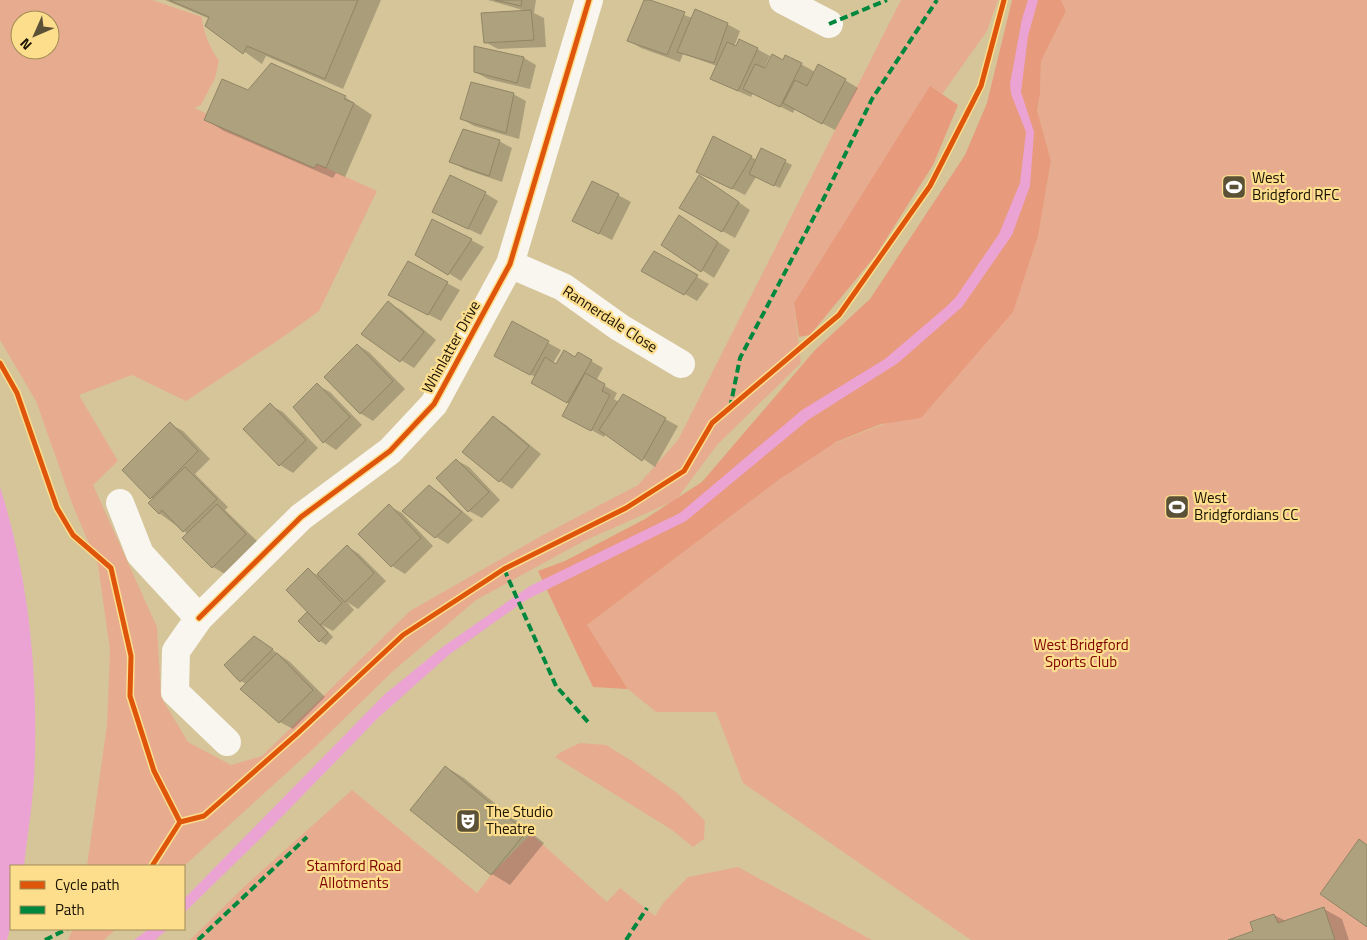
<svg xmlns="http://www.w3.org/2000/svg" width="1367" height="940" font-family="'Titillium Web',sans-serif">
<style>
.green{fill:#e7ac90;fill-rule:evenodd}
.forest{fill:#e79a7c}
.water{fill:#eba3d4}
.shadow{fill:#0003}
.building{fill:#aea27e;stroke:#908565}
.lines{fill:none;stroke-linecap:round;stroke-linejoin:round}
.street{stroke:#f9f6f0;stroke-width:28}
.quiet{stroke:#00873e;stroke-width:4;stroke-dasharray:8 4;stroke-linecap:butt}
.cycleway-casing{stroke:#fcde8d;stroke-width:8}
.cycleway{stroke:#de550b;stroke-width:5}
.labels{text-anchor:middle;stroke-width:4.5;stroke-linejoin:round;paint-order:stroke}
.poi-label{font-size:15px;fill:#1a1200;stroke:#fcde8d;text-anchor:start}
.street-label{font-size:15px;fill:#1a1200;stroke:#fcde8d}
.park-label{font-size:15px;fill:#7e0200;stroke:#fcde8d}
</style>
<rect width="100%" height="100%" fill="#d5c599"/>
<path class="green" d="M 0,0 L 152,0 L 202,17 C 203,33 210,47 219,61 L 215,78 L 201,105 L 194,108 L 377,191 L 319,311 L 283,337 L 186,401 L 132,375 L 79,395 L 118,461 L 93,485 L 157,627 L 161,697 L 188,742 L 231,765 L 262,756 L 410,611 L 543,535 L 638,485 L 678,440 L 901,0 L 998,0 L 987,31 L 794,303 L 801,363 L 717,445 L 676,500 L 584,541 L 476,600 L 391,673 L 313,749 L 184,866 L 87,866 L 107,725 L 110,650 L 98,565 L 73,506 L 36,401 L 0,340 ZM 20,20 L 50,20 L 50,50 L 20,50 Z
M 1061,0 L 1367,0 L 1367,940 L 971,940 L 743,783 L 716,712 L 656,712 L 628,689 L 587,625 L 780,479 L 830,445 L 886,423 L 1012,312 L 1038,236 L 1051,161 L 1037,110 L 1040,95 L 1041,61 L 1066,11 Z
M 580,743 L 606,745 L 632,761 L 677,793 L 705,821 L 704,839 L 693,847 L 672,830 L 555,757 L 561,752 Z
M 352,790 L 477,893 L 491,875 L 531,834 L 607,902 L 620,888 L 655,916 L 664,902 L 688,877 L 738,867 L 872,940 L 190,940 L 246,885 Z
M 73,929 L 116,929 L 104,940 L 68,940 Z"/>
<path class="forest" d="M 1012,0 L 1061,0 L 1066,11 L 1041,61 L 1040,95 L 1037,110 L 1051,161 L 1038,236 L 1013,312 L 921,418 L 881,424 L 836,442 L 780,479 L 587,625 L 628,689 L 593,687 L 538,571 L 565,561 L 645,519 L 702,482 L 815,350 L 870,299 L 965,155 L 987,103 Z
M 930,86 L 958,105 L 933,165 L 876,255 L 810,335 L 799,337 L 794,303 Z"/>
<path class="water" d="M 1028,0 L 1038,0 L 1028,36 L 1021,92 L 1034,132 L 1030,186 L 1012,235 L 962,307 L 898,363 L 808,420 L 686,521 L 526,600 L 450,654 L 379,717 L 264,835 L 184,913 L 184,899 L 385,694 L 444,646 L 530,586 L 680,513 L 802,410 L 885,359 L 946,307 L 956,297 L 999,234 L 1020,183 L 1026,132 L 1011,94 L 1010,84 L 1022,19 Z
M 0,487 C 30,582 39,681 34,779 C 32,808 27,838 24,866 L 11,866 L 11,924 L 7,940 L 0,940 Z
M 149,929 L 168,929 L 155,940 L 134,940 Z"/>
<path class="shadow" d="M 165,0 L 381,0 L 343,89 L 266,56 L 262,64 L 207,26 L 210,19 Z
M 488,0 L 536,0 L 534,13 L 544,18 L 546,47 L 498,49 L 485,42 L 526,11 Z
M 645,0 L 692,18 L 727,24 L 740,31 L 734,47 L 757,49 L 770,56 L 763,70 L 784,61 L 801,64 L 815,72 L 845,80 L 858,88 L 835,130 L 795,109 L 793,113 L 753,93 L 751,97 L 724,85 L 711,78 L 717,66 L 683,54 L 680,62 L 641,48 L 629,41 Z
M 524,58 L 536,65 L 530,89 L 488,79 L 475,72 Z
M 271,65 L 345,97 L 372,115 L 345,177 L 336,173 L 333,178 L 224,131 L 206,120 L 248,92 Z
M 513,94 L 526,101 L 519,139 L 474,126 L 462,119 Z
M 713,137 L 757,160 L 762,150 L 792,165 L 780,188 L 756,177 L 745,195 L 697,171 Z
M 499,141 L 512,148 L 502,182 L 464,169 L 451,161 Z
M 712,184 L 750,210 L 735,238 L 680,208 Z
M 485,193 L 498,201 L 481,235 L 446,219 Z
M 618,195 L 631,202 L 612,240 L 586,227 Z
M 691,224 L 730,250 L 714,278 L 663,245 Z
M 471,240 L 484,247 L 461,281 L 417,254 Z
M 655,253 L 709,284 L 697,301 L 643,270 Z
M 409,263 L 460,290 L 441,321 L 402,301 Z
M 388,303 L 401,310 L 436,340 L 414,368 L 401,360 Z
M 512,323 L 561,350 L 553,363 L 557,365 L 575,358 L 578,353 L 603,368 L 596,381 L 617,393 L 614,399 L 619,402 L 623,396 L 678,426 L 655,467 L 606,433 L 604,437 L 577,422 L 570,404 L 533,382 L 535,377 L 508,362 Z
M 358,345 L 370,353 L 405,389 L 373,421 L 360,413 Z
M 317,385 L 330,392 L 362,425 L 336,450 L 324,442 L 295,407 Z
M 270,405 L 283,412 L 318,448 L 293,473 L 280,465 L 245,429 Z
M 493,417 L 506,425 L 541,454 L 512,489 L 500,481 Z
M 170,424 L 183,431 L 210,459 L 195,474 L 228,507 L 225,510 L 258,542 L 225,574 L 213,567 L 188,534 L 159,513 L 154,499 L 151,498 Z
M 456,460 L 469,467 L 500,500 L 482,518 L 469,511 Z
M 429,486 L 442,494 L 473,520 L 448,544 L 436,537 Z
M 389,506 L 402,513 L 433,546 L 405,574 L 392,566 L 360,534 Z
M 347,546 L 359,554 L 386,581 L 358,609 L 347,602 L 354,610 L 333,631 L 322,625 L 333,637 L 326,645 L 320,641 L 307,614 L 313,617 L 308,570 L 317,575 Z
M 260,641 L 290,662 L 325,697 L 293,729 L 280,722 L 246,684 L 241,681 Z
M 446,767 L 464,778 L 544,843 L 510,885 L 492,874 Z
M 1324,909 L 1342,919 L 1349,940 L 1232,940 L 1255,932 L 1274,915 L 1286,921 Z"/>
<path class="building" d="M 169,0 L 358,0 L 325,79 L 247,46 L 243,54 L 205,26 L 209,17 Z
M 495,0 L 522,0 L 521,6 Z
M 644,0 L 650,0 L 685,12 L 667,55 L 627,41 Z
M 695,9 L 728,23 L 714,63 L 677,52 Z
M 531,10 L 534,40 L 484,43 L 481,13 Z
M 739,39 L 758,48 L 738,91 L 710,79 L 727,42 L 736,46 Z
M 474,46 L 524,57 L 517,83 L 474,72 Z
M 772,54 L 783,60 L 785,55 L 802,63 L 780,107 L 743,89 L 755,64 L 765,68 Z
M 271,63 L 346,96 L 344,99 L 354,103 L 326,168 L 317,164 L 314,168 L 204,120 L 222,79 L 248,90 Z
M 818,64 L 846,79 L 822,124 L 783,103 L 795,80 L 807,86 Z
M 471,82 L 514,93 L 506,133 L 460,119 Z
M 463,129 L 500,140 L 489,176 L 449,162 Z
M 713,136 L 752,156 L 732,189 L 696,172 Z
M 761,148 L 786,160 L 774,186 L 749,174 Z
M 450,175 L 486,192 L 468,229 L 432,212 Z
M 699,175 L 739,202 L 722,232 L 679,208 Z
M 592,181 L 619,194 L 599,234 L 572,221 Z
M 679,215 L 718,242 L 701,272 L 661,245 Z
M 432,219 L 472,239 L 448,275 L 415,255 Z
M 654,251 L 698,275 L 684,295 L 641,271 Z
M 408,261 L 448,282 L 428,315 L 388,295 Z
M 388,301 L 424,332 L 400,362 L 361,334 Z
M 512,321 L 549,341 L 530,375 L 494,356 Z
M 357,344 L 393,381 L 360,414 L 324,377 Z
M 564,350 L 575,357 L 578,352 L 592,360 L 567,403 L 531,383 L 545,357 L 556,364 Z
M 585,373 L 605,384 L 602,391 L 610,395 L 591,431 L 562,416 Z
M 317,383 L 350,417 L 323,443 L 293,407 Z
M 623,394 L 666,418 L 642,461 L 599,430 Z
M 270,403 L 306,440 L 279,466 L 243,429 Z
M 493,416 L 529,446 L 499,482 L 462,452 Z
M 170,422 L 198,451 L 150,499 L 122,470 Z
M 456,459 L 489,492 L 468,512 L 436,478 Z
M 185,467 L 217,499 L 183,532 L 162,510 L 159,514 L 148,503 Z
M 429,485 L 462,512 L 435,538 L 402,511 Z
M 217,504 L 246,534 L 212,568 L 182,538 Z
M 389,504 L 421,538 L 391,567 L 358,534 Z
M 347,545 L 374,573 L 345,602 L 317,574 Z
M 308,568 L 342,603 L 320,625 L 286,590 Z
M 307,612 L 328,633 L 319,642 L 298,621 Z
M 254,636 L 273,649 L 240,682 L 224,665 Z
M 277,653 L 313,690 L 279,723 L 240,689 Z
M 445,766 L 526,832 L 491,875 L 410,810 Z
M 1359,839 L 1367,845 L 1367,927 L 1320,894 Z
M 1324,907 L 1335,940 L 1228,940 L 1253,931 L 1250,922 L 1274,914 L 1278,923 Z"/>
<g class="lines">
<path class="street" d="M 783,0 L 829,24
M 510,264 L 563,287 L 619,327 L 681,364
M 120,503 L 140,554 L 199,618 L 176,651 L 175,692 L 227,742
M 199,618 L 301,517 L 390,451 L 434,404 L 510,264 L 589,0"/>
<path class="quiet" d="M 829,24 L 887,0
M 730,408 L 740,358 L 825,196 L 872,99 L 937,0
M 504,569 L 556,686 L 588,722
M 45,940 L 67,929
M 198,940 L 307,837
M 626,940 L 647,908"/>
<defs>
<path id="cycleway" d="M 0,363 L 17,393 L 57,508 L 73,535 L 111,568 L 131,656 L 130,696 L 154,771 L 180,822
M 199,618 L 301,517 L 390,451 L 434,404 L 510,264 L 589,0
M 152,866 L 180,822 L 204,816 L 298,733 L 403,635 L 504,569 L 626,508 L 684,471 L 712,423 L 839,315 L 930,186 L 981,86 L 1004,0"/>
</defs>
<use href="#cycleway" class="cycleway-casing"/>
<use href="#cycleway" class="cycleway"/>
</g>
<defs>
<symbol id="stadium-square" viewBox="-11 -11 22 22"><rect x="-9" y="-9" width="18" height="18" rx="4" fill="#5b5136" stroke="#fcde8d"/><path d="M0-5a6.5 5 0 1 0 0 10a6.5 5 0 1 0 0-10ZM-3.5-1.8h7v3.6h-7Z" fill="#fff"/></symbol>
<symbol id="theatre-square" viewBox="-11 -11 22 22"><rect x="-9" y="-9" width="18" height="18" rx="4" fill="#5b5136" stroke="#fcde8d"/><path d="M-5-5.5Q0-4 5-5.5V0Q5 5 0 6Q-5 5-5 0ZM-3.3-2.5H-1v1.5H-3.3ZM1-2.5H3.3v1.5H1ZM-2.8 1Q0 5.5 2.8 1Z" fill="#fff"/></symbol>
</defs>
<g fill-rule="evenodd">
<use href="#stadium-square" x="1220" y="173" width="28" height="28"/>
<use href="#stadium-square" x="1163" y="493" width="28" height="28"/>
<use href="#theatre-square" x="454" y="807" width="28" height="28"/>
</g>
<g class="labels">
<g class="poi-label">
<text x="1252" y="183">West<tspan x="1252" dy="17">Bridgford RFC</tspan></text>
<text x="1194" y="503">West<tspan x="1194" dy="17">Bridgfordians CC</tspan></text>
<text x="486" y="817">The Studio<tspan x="486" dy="17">Theatre</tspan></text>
</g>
<g class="street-label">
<text transform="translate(610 319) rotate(33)" y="5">Rannerdale Close</text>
<text transform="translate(451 347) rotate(-61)" y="5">Whinlatter Drive</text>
</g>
<g class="park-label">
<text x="1081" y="650">West Bridgford<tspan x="1081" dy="17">Sports Club</tspan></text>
<text x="354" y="871">Stamford Road<tspan x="354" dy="17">Allotments</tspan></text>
</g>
</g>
<rect x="10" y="865" width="175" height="65" fill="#fcde8d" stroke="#a28c55"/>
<rect x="20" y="881" width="25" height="8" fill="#de550b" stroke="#a28c55"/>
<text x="55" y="890" font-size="15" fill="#1a1200">Cycle path</text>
<rect x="20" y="906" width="25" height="8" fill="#00873e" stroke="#a28c55"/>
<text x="55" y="915" font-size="15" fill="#1a1200">Path</text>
<g transform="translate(35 35) rotate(225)"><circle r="24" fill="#fcde8d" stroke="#a28c55"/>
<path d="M0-4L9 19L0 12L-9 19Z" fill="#5b5136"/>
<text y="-8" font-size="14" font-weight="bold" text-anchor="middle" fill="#1a1200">N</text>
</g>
</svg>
